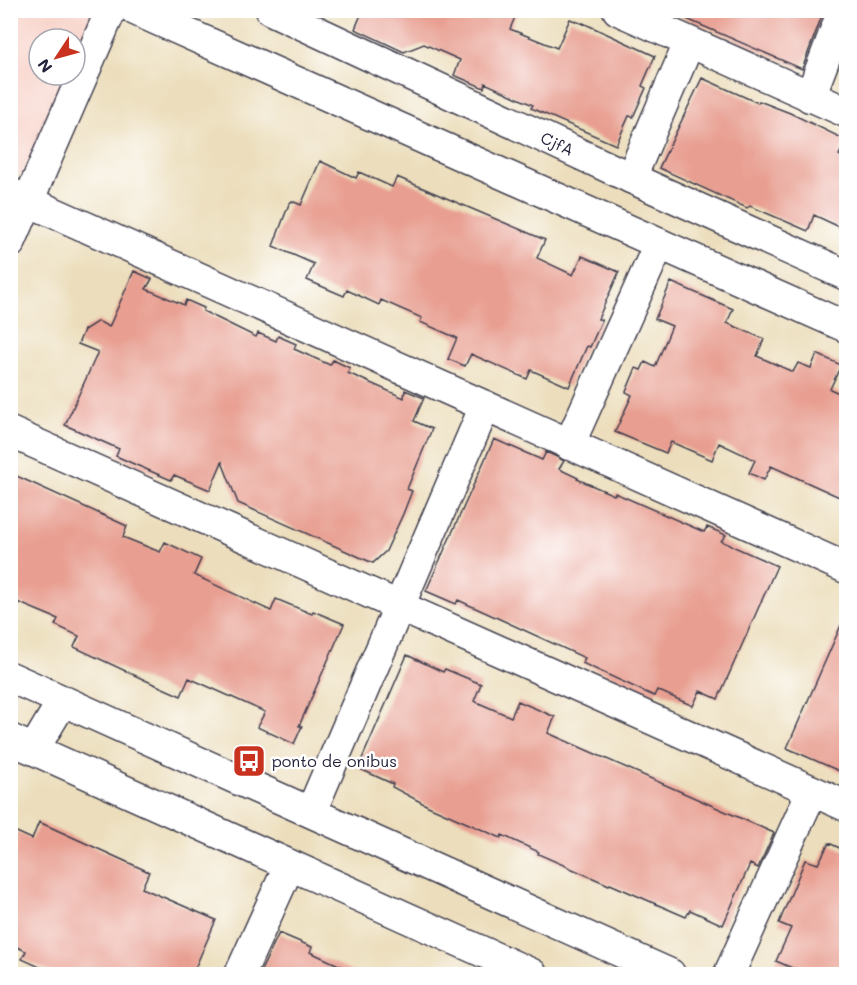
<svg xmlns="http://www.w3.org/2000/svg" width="857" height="985" font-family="Mali,sans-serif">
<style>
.built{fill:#f7d1c7}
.building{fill:#e89f91}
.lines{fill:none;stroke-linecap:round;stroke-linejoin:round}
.minor-casing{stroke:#403e4e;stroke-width:33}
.minor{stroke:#fff;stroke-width:30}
.labels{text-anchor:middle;stroke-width:5;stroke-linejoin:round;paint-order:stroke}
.street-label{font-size:16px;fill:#22223b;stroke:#fff}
.poi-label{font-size:16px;fill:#22223b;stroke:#fff;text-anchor:start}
</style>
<rect width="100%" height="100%" fill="#fff"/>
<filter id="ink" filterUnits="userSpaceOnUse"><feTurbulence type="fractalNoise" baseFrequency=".0167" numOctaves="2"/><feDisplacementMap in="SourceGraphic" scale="12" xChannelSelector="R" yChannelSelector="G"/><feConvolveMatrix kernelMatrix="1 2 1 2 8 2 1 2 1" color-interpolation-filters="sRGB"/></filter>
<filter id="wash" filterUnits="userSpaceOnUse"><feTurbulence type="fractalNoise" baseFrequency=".008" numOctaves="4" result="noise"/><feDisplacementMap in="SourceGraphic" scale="24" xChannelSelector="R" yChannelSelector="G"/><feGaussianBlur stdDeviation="1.35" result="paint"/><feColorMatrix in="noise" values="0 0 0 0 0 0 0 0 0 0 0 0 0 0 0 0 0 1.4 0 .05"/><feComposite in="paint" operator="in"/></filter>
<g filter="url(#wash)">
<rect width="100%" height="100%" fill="#ecdebc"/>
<path class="built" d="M 11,11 L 102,11 L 75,70 L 75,39 L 39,39 L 39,75 L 73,75 L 27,178 L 11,170 Z"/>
<g id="blocks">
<path class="building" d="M 363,10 L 518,10 L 510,29 L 557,48 L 570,19 L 583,24 L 583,23 L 655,56 L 642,86 L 646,88 L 633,117 L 629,116 L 616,145 L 531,108 L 533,105 L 485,83 L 484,88 L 454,75 L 460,60 L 424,44 L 404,52 L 355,29 Z
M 666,10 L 824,10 L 802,69 Z
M 702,78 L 758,103 L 759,101 L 790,113 L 846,140 L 839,155 L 846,158 L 846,230 L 814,215 L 808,231 L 750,206 L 747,208 L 659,168 Z
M 320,161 L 356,178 L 359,172 L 392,187 L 397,177 L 545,240 L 537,258 L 573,275 L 582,256 L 619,272 L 598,319 L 602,320 L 590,347 L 587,346 L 569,387 L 531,370 L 527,379 L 471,354 L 465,366 L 448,359 L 457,338 L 420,322 L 422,318 L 381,300 L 379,305 L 347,290 L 344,296 L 307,280 L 314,264 L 273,246 L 289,204 L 292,201 L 301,205 Z
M 134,271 L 152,279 L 146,289 L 184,305 L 186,300 L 204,308 L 203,311 L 256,337 L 258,333 L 276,341 L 278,336 L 296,344 L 294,349 L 330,365 L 333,360 L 350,368 L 348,373 L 404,398 L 405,390 L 424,398 L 414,421 L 432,429 L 407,489 L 412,491 L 403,514 L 386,551 L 373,563 L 238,503 L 222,462 L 210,490 L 174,475 L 171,480 L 134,464 L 116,456 L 119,449 L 65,425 L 98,352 L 78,344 L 84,330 L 98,321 L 109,327 Z
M 671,282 L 733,309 L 727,323 L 764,339 L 757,356 L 793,372 L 798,363 L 811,368 L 817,354 L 841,365 L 830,389 L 846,396 L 846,500 L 771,466 L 764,480 L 749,473 L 755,460 L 719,443 L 712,460 L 671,442 L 666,453 L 615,432 L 632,395 L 626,392 L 636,368 L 641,370 L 645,362 L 655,367 L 672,326 L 655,319 Z
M 494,439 L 542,460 L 546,452 L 559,458 L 564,461 L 559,469 L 578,478 L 577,479 L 614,495 L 615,493 L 704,532 L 707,527 L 726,535 L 721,541 L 777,566 L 718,699 L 700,691 L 693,706 L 657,690 L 654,696 L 582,663 L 585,658 L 458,600 L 456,604 L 426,591 Z
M 10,473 L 127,526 L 123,537 L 160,552 L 165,542 L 201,559 L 194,575 L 271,611 L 276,599 L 312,614 L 313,611 L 344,624 L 299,726 L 302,726 L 294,744 L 257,727 L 265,712 L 189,678 L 181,696 L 147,681 L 74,647 L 79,636 L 55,625 L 58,619 L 10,599 Z
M 846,614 L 846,774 L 787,748 Z
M 407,655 L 443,672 L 445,669 L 481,684 L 474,701 L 511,717 L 518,701 L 555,717 L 548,733 L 774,833 L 758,868 L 750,864 L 723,925 L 690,910 L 686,917 L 610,884 L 609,885 L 538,854 L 539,852 L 502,835 L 501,838 L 428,806 L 392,787 L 393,784 L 358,768 Z
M 39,822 L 149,872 L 142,888 L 216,920 L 192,975 L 57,975 L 22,959 L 26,951 L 10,944 L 10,829 L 32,839 Z
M 829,843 L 846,851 L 846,975 L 808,975 L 776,961 L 791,928 L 779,923 L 805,860 L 818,864 Z
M 279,933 L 312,947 L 310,952 L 361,975 L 259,975 Z"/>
</g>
</g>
<g filter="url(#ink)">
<use href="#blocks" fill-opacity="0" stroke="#403e4e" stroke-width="1.5"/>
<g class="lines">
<defs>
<g id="minor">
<path d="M 135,10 L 846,327"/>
<path id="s1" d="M 271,10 L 631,178 L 846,275"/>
<path d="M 618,10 L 846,112"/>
<path d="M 810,97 L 843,10"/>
<path d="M 631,178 L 689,43"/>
<path d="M 10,193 L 846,568"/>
<path d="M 10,243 L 111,10"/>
<path d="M 10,432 L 846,806"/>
<path d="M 569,445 L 659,244"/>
<path d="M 10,677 L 670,974"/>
<path d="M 10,739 L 532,974"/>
<path d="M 34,749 L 62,702"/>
<path d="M 311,812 L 485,406"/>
<path d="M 240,974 L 289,866"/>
<path d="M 729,974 L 812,791"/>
</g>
</defs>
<use href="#minor" class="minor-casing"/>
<use href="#minor" class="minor"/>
</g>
</g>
<defs>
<symbol id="bus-square" viewBox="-11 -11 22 22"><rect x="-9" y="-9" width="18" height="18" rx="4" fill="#c8321e" stroke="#fff"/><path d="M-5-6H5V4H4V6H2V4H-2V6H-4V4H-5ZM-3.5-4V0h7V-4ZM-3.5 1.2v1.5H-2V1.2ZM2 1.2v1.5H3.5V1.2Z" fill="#fff"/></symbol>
</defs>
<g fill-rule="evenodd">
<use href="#bus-square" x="230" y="742" width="38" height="38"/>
</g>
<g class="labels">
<g class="street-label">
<text dy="6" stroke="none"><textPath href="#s1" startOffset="316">CjfA</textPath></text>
</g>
<g class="poi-label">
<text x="272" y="767">ponto de onibus</text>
</g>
</g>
<rect width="857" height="985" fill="none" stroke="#fff" stroke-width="36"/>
<g transform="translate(57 57) rotate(234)"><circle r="28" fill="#ffffff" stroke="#a7a7b1" stroke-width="1.5"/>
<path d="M0-4.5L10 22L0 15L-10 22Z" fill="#c8321e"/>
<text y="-9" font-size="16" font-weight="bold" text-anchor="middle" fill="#22223b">N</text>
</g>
</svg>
